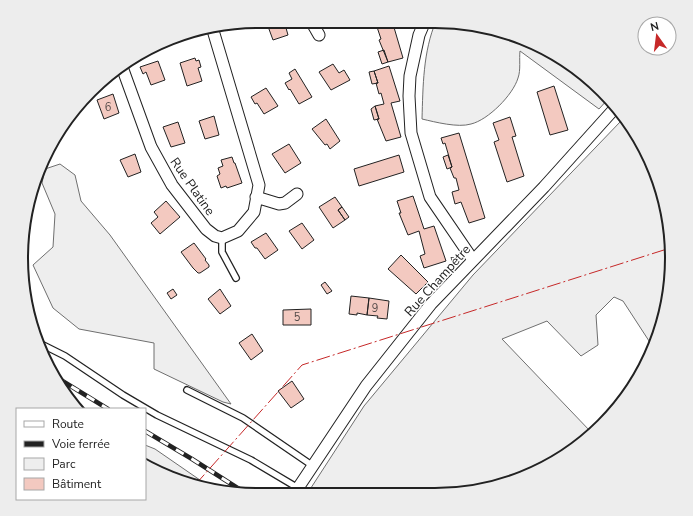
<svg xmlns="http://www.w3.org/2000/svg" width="693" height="516" font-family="'Nunito Sans',sans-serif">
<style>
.green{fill:#eee;stroke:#6f6f6f}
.building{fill:#f3c9c0;stroke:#222}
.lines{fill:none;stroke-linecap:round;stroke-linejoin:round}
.service-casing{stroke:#222;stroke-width:8}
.minor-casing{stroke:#222;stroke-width:13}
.service{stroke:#fff;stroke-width:5.5}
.minor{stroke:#fff;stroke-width:11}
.rail-casing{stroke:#222;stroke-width:4.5}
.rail{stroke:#fff;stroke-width:3;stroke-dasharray:9;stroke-linecap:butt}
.power{stroke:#c62828;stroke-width:1;stroke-dasharray:14 3 2 3;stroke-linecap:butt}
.labels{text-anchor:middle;stroke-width:3;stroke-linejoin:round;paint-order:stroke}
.number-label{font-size:11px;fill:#564c4a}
.street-label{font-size:13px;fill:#222;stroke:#fff}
.rim{fill:none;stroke:#222;stroke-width:2}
</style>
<rect width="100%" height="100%" fill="#fff"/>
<path class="green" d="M 436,21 L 450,21 L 496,29 L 566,61 L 608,99 L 599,109 L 520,51 C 519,59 521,70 518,78 C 513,95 488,120 471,124 C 458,128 435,122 422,119 C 423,86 423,52 436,21 Z
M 621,121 L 631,130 L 664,197 L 670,289 L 651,344 L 623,301 L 614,297 L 596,315 L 598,345 L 581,356 L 547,321 L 502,339 L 591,432 L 579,446 L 525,477 L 466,493 L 307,494 L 364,406 L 473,275 Z
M 60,164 L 75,175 L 81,201 L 110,235 L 231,404 L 223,402 L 154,369 L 154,343 L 79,329 L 53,308 L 33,265 L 53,247 L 55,214 L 42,183 L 45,169 Z
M 145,445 L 155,449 L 213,489 L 182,482 L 145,466 Z"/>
<path class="building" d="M 266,21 L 284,21 L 288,35 L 273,40 Z
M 392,21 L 401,21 L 393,24 L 403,58 L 388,62 L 379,40 L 381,39 L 377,27 L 392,23 Z
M 384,50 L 388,62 L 382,64 L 378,52 Z
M 195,58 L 196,61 L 199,60 L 201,67 L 198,68 L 202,81 L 187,86 L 180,63 Z
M 158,61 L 165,80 L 151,85 L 146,72 L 143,74 L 140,67 Z
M 333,64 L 339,73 L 344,70 L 350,80 L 331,90 L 319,72 Z
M 389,66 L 400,101 L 391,103 L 401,137 L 386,141 L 377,119 L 379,119 L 375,106 L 384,104 L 381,93 L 379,94 L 376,83 L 378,83 L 374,71 Z
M 295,69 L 312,97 L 299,104 L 290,89 L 289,90 L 285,83 L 292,79 L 289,73 Z
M 374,71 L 378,83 L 372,84 L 369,72 Z
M 554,86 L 568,130 L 550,135 L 537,92 Z
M 266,88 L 278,106 L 264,114 L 257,103 L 255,104 L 251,97 Z
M 113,94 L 119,113 L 104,119 L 97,100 Z
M 375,106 L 379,119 L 374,120 L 371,109 Z
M 214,116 L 219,135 L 205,139 L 199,121 Z
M 510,117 L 516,136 L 512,137 L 524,176 L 507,182 L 494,142 L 499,140 L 493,123 Z
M 326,119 L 340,141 L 330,149 L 327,144 L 325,145 L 312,129 Z
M 178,122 L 185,143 L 171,147 L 163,127 Z
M 459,133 L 485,218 L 469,223 L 461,202 L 455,204 L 452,192 L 459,190 L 456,178 L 454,178 L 450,168 L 452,167 L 445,143 L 443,144 L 441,138 Z
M 289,144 L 301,163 L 285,173 L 272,154 Z
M 135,154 L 141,172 L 128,177 L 120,160 Z
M 399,155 L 404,172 L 359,186 L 354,169 Z
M 448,155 L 452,167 L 447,169 L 443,157 Z
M 232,157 L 234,163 L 235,163 L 242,183 L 227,188 L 226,186 L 221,188 L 217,176 L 220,174 L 218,168 L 223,166 L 221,160 Z
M 413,196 L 424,229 L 434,226 L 446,261 L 424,268 L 420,256 L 425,254 L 419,231 L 408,235 L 399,213 L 401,213 L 397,201 Z
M 335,197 L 342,207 L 338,210 L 345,220 L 333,228 L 319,207 Z
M 166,201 L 180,217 L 160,234 L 151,223 L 158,217 L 154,212 Z
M 342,207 L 349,217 L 345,220 L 338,210 Z
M 302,223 L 314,240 L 302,249 L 289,231 Z
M 266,233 L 278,250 L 265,259 L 257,248 L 255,248 L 251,242 Z
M 194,243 L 206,259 L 205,260 L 209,265 L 209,267 L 200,273 L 198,273 L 193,268 L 181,252 Z
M 401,255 L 428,282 L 416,294 L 388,269 Z
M 325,282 L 332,291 L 327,294 L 321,285 Z
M 173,289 L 177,295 L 171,299 L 167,293 Z
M 220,289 L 231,306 L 220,314 L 208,299 Z
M 351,296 L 369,298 L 367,315 L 357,313 L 357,315 L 349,314 Z
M 369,298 L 389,301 L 387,319 L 377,318 L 378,316 L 367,315 Z
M 311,309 L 311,325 L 283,325 L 283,310 Z
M 252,334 L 263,351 L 251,360 L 239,343 Z
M 292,381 L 304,399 L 291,408 L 278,391 Z"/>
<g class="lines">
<defs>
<path id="service" d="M 222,238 L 222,252 L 236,278
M 37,342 L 65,356 L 123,395 L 157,415 L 251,460 L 298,488
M 187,390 L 243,418 L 313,466"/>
<path id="minor" d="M 311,21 L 319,35
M 425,21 L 419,35 L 410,76 L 409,96 L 411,133 L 430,197 L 473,260
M 122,67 L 151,147 L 172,185 L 206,229 L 215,236 L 222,238 L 238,231 L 254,212 L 259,185 L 212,27
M 256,197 L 279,204 L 285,203 L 297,194
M 298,488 L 366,386 L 431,304 L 544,187 L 616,107"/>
</defs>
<use href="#service" class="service-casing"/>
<use href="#minor" class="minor-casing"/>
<use href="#service" class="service"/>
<use href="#minor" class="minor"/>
<defs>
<path id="rail" d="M 56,377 L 108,409
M 145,431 L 192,459 L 247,494"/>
</defs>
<use href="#rail" class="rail-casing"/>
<use href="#rail" class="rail"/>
<path class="power" d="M 195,485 L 302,365 L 667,249"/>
</g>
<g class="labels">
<g class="number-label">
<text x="108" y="111">6</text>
<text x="375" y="312">9</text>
<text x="297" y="321">5</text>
</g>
<g class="street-label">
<text transform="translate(193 186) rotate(55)" y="5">Rue Platine</text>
<text transform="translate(437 280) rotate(-48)" y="5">Rue Champêtre</text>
</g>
</g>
<path d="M0 0H693V516H0ZM258 28H435A230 230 0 0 1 665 258V258A230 230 0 0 1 435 488H258A230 230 0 0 1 28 258V258A230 230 0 0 1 258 28Z" fill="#ededed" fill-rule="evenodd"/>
<path class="rim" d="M258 28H435A230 230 0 0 1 665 258V258A230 230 0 0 1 435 488H258A230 230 0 0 1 28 258V258A230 230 0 0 1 258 28Z"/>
<rect x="16" y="408" width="130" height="92" fill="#ffffff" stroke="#a7a7a7"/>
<rect x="24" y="421" width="20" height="6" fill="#ffffff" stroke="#a7a7a7"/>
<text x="52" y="428" font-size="12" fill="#222222">Route</text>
<rect x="24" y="441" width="20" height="6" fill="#222222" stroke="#a7a7a7"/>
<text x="52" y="448" font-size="12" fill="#222222">Voie ferrée</text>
<rect x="24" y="458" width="20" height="12" fill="#eeeeee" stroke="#a7a7a7"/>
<text x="52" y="468" font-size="12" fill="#222222">Parc</text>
<rect x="24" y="478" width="20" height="12" fill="#f3c9c0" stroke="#a7a7a7"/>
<text x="52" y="488" font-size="12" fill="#222222">Bâtiment</text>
<g transform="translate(657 36) rotate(346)"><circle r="19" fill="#ffffff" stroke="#a7a7a7"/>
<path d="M0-3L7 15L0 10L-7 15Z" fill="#c62828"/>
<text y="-6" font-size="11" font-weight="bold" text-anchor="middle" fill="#222222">N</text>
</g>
</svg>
